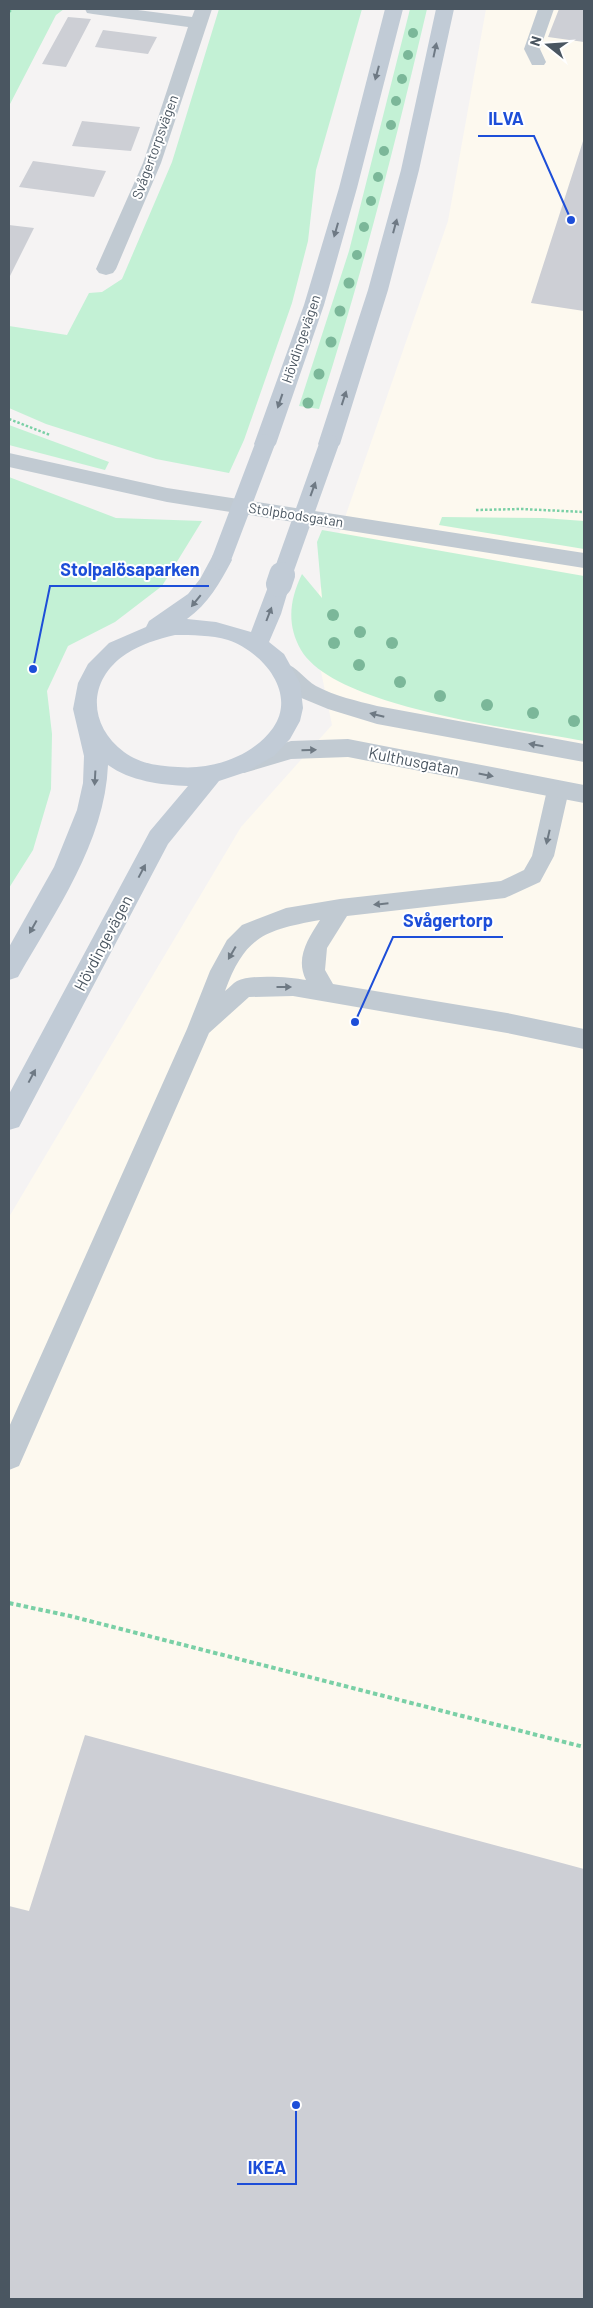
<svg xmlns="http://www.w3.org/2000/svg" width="593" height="2308" font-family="Barlow,sans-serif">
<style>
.commercial{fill:#fdf9ef}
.green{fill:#c3f1d5}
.building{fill:#cdcfd5}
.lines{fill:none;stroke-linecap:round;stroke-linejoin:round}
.path-far1{stroke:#7ad0a6;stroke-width:2.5;stroke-dasharray:2.5 2;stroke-linecap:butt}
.path{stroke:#7ad0a6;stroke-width:4;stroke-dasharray:4.5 3;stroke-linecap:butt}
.lane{fill:#c1cad2;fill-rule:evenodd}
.street{fill:#c1cad2;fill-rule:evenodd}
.secondary{fill:#c1cbd6;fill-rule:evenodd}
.secondary-bridge-far1{stroke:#c1cbd6;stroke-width:19}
.secondary-bridge{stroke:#c1cbd6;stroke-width:26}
.tree{fill:#7bb799}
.oneway{fill:#6e7984}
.oneway2{fill:#6e7983}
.labels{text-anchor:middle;stroke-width:4;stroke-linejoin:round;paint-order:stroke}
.far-street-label{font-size:14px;fill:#4a5661;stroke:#fff}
.street-label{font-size:16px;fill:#4a5661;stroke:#fff}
.leader{fill:none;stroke:#1d4ed8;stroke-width:2}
.callout-dot{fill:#1d4ed8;stroke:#fff;stroke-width:2}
.callout-label{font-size:18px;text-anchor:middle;font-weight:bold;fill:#1d4ed8;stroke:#fff;stroke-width:4;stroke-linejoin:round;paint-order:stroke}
</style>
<rect width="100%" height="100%" fill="#f5f3f3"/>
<path class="commercial" d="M 486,9 L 584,9 L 584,2299 L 9,2299 L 9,1217 L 241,827 L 332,725 L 310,618 L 448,221 Z"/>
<path class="green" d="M 9,9 L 64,9 L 56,15 L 9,106 Z
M 219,9 L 362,9 L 316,170 L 308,241 L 292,303 L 244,440 L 229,473 L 156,459 L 46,424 L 9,408 L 9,326 L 67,335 L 89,293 L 102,292 L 122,279 L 172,162 Z
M 410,9 L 427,9 C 395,145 362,275 319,409 L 299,406 L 349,251 Z
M 9,425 L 109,462 L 105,470 L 9,445 Z
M 9,477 L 116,518 L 202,521 L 162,586 L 115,622 L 68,646 L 47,691 L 52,734 L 51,789 L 33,850 L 9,888 Z
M 442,517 L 543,518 L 584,521 L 584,549 L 439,525 Z
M 322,530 L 584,576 L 584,741 C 519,729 335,708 301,650 C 286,624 290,599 302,574 L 322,598 L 317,542 Z"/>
<path class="building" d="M 559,9 L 584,9 L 584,42 L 548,37 Z
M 68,17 L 91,19 L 66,67 L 42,64 Z
M 103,30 L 157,37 L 148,54 L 95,47 Z
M 82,121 L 140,127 L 131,151 L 72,146 Z
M 584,138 L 584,311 L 531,303 Z
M 33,161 L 106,171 L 94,197 L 19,187 Z
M 9,225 L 34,228 L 9,278 Z
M 85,1735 L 584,1869 L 584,2299 L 9,2299 L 9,1906 L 29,1911 Z"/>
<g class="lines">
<path class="path-far1" d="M 9,12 L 12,9
M 9,419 L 50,435
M 476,510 L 521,509 L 584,512"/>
<path class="path" d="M 9,1603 L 70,1616 L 584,1747"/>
<path class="lane" d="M 538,9 L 554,9 L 540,49 L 546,62 L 544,65 L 532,65 L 524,49 Z
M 558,782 L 566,784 L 569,790 L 554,856 L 540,882 L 505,898 L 347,916 L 327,948 L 325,970 L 333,984 L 507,1013 L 584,1029 L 584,1049 L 507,1033 L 293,996 L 249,997 L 209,1033 L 19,1466 L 9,1470 L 9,1427 L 187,1029 L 210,971 L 227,940 L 242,925 L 286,908 L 340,899 L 501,881 L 524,870 L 532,856 L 547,790 L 550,784 ZM 320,920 C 308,939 295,958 306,980 C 290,977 252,974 237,981 C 233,983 229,988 225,991 C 245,936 265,930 320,920 Z"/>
<path class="street" d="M 85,9 L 130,9 L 192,17 L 195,9 L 212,9 L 161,163 L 116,269 L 113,273 L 106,275 L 99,273 L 96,269 L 143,163 L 188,27 L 93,14 L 87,13 Z
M 9,453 L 167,488 L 584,553 L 584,568 L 167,502 L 9,467 Z
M 284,663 C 298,667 304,679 316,686 C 335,696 357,701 377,706 L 584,744 L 584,762 L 377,724 L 328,709 L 299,697 L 276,677 L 272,671 L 276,665 Z
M 348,739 L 584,785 L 584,803 L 348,757 L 291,759 L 244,773 L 236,770 L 232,764 L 236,758 L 291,741 Z"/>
<path class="secondary" d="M 385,9 L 403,9 L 357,188 L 324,305 L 276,444 L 272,449 L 265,451 L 258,449 L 254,444 L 304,305 L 339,188 Z
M 436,9 L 454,9 L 419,170 L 388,290 L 340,444 L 336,449 L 329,451 L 322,449 L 318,444 L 368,290 L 401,170 Z
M 221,552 L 229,555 L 232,560 C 220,583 208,604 187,619 L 216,622 L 251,632 L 271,579 L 279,576 L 287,579 L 290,584 L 281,614 L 269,642 L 284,654 L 300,683 L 303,708 L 300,721 L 290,739 L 274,756 L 246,772 L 219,781 L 168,844 L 19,1127 L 9,1130 L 9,1094 L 150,831 L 188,786 C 161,785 130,781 108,765 C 105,842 55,912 18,977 L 9,980 L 9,947 L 54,867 L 77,810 L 83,783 L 84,756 L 73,709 L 78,683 L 88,664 L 109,643 L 146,627 L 149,621 L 188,594 L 200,579 L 213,555 ZM 175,635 C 192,635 211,635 228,640 C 261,651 298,692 273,728 C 252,757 212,770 178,767 C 159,766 140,764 124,752 C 88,725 87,680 126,654 C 141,644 158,639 175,635 Z"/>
<path class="secondary-bridge-far1" d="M 221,560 L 265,444
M 282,576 L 329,444"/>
<path class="secondary-bridge" d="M 279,584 L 282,575"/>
</g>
<g class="tree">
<circle cx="413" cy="33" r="5"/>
<circle cx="408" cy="55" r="5"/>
<circle cx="402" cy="79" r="5"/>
<circle cx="396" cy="101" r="5"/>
<circle cx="391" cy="125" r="5"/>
<circle cx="384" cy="151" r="5"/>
<circle cx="378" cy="177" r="5"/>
<circle cx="371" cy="201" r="5"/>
<circle cx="364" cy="227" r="5"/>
<circle cx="357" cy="255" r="5"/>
<circle cx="349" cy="283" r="5.5"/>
<circle cx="340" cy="311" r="5.5"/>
<circle cx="331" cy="342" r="5.5"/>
<circle cx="319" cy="374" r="5.5"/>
<circle cx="308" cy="403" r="5.5"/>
<circle cx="333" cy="615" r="6"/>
<circle cx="360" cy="632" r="6"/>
<circle cx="334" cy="643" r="6"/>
<circle cx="392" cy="643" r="6"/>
<circle cx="359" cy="665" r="6"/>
<circle cx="400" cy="682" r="6"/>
<circle cx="440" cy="696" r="6"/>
<circle cx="487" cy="705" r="6"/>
<circle cx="533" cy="713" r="6"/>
<circle cx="574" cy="721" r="6"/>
</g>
<defs><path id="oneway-solid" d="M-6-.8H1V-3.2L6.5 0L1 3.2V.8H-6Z" transform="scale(1.25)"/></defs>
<g class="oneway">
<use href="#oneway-solid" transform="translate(435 50) rotate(-78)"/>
<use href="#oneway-solid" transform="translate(377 73) rotate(105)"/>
<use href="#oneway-solid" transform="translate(395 226) rotate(-75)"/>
<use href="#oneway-solid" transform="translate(336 230) rotate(106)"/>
<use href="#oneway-solid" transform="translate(344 398) rotate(-72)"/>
<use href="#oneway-solid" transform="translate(280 401) rotate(109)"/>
<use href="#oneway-solid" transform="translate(313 489) rotate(-70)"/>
<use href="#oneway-solid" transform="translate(196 601) rotate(129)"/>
<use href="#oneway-solid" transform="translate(269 614) rotate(-69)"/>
<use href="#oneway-solid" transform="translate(95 778) rotate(93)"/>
<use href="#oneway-solid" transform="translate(142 871) rotate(-62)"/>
<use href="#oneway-solid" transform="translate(33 927) rotate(119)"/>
<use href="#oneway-solid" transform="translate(32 1076) rotate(-62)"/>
</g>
<g class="oneway2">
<use href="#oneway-solid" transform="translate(377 715) rotate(-166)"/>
<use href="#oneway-solid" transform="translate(536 745) rotate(-170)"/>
<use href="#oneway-solid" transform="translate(309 750) rotate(-2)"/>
<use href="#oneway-solid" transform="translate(486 775) rotate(11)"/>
<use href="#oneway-solid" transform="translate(548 837) rotate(103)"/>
<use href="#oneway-solid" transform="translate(381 904) rotate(174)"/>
<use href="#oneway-solid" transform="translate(232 953) rotate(120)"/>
<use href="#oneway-solid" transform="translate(284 987)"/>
</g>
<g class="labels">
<g class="far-street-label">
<text transform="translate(155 147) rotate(-70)" y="5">Svågertorpsvägen</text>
<text transform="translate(301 339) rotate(-71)" y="5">Hövdingevägen</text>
<text transform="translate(296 515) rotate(9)" y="5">Stolpbodsgatan</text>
</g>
<g class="street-label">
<text transform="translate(414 761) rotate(11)" y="6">Kulthusgatan</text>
<text transform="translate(103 943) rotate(-62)" y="6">Hövdingevägen</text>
</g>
</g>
<path class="leader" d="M571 220L534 136H478M33 669L50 586H209M355 1022L393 937H503M296 2105L296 2184H237"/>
<g class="callout-dot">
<circle cx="571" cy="220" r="5"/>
<circle cx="33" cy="669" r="5"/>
<circle cx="355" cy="1022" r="5"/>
<circle cx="296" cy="2105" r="5"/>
</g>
<g class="callout-label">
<text x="506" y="125">ILVA</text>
<text x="130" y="576">Stolpalösaparken</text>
<text x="448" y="927">Svågertorp</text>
<text x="267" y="2174">IKEA</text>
</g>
<rect width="593" height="2308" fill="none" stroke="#4a5661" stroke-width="20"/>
<g transform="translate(548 45) rotate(287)" stroke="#ffffff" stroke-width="4" paint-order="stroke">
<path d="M0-4L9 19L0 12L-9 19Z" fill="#4a5661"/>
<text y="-8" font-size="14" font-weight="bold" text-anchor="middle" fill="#4a5661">N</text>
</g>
</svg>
